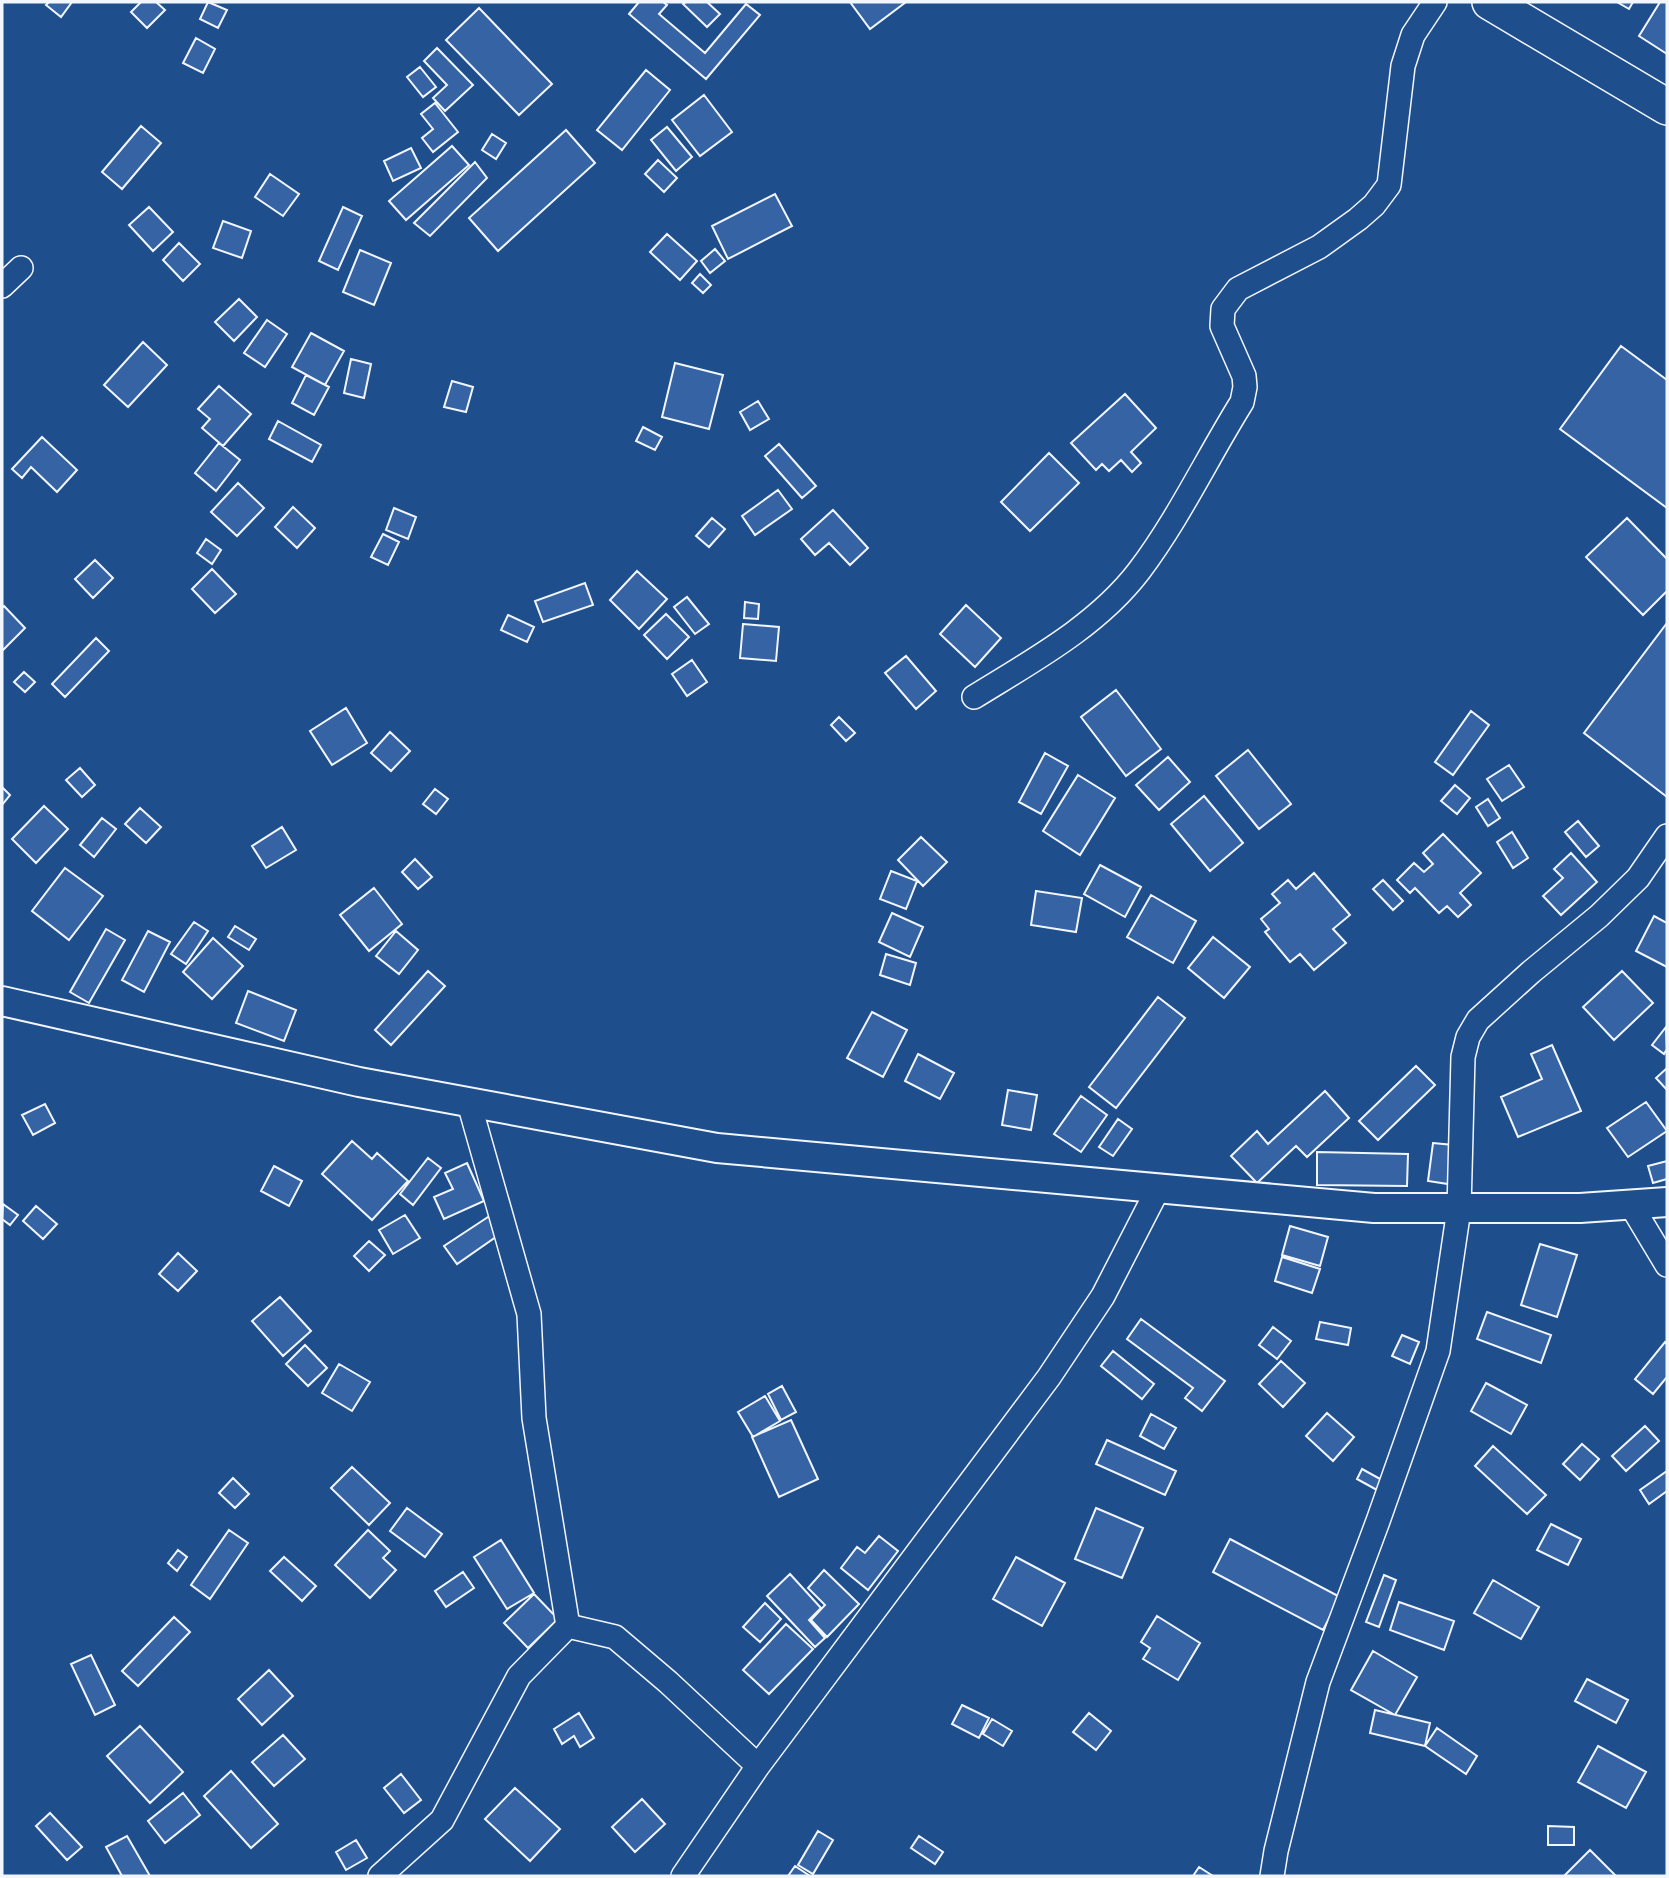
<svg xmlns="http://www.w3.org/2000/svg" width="1669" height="1878" font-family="Karla,sans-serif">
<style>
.building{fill:#3563a3;stroke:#f2f6ff;stroke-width:2}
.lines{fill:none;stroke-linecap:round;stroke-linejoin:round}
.minor-casing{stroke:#f2f6ff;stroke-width:26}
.tertiary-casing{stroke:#f2f6ff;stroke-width:32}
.primary-casing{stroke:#f2f6ff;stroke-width:38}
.minor{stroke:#1f4e8c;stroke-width:23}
.tertiary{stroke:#1f4e8c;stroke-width:28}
.primary{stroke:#1f4e8c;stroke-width:35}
</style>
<rect width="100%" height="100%" fill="#1f4e8c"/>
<path class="building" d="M 49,2 L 72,2 L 61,17 L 46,5 Z
M 141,2 L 156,2 L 165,10 L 147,28 L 131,12 Z
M 208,2 L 227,10 L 218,28 L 200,19 Z
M 639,2 L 663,2 L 667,5 L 659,14 L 705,53 L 746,4 L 760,15 L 706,79 L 629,14 Z
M 686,2 L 707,2 L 720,14 L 707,27 L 683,4 Z
M 850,2 L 906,2 L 870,29 Z
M 1617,2 L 1633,2 L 1629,9 Z
M 1660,2 L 1667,2 L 1667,54 L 1639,36 Z
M 479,8 L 552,84 L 519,115 L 446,40 Z
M 196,38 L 215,49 L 203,73 L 183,63 Z
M 437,48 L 473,85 L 445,111 L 433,98 L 447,85 L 424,61 Z
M 420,67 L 436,87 L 423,97 L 407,77 Z
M 646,70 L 670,90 L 622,150 L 597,130 Z
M 704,95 L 732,132 L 700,156 L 672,120 Z
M 435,103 L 458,132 L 433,152 L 422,138 L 433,129 L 421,114 Z
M 141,126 L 161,143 L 122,189 L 102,172 Z
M 667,127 L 692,157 L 676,171 L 651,140 Z
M 566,130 L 595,163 L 498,251 L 469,218 Z
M 492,134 L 506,143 L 496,159 L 482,150 Z
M 452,146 L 469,165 L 406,220 L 389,201 Z
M 411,148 L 421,168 L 393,181 L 384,161 Z
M 658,160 L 677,178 L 664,192 L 645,174 Z
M 475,162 L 487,178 L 430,236 L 414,223 Z
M 270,174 L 299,194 L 283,216 L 255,197 Z
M 775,194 L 792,226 L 728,259 L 712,226 Z
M 149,207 L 173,232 L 153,251 L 129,225 Z
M 343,207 L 362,216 L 338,270 L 319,261 Z
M 223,221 L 251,231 L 242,258 L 213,248 Z
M 667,234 L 697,261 L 680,280 L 650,252 Z
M 179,243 L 200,264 L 183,281 L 163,260 Z
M 715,249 L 725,261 L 710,273 L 701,261 Z
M 360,250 L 391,263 L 374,305 L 343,292 Z
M 700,274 L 711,285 L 703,293 L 692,283 Z
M 239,299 L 257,317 L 234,341 L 215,322 Z
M 267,320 L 287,334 L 265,367 L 244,353 Z
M 311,333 L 344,351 L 325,385 L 292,367 Z
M 143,342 L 167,365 L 128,407 L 104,385 Z
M 1621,346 L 1667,380 L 1667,508 L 1560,429 Z
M 351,359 L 371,364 L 364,398 L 344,393 Z
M 675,363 L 723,375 L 709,429 L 662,417 Z
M 306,375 L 329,387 L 314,415 L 292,403 Z
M 452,381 L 473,387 L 466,412 L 444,407 Z
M 219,386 L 251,414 L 223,446 L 202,428 L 210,419 L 198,409 Z
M 1125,394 L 1156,428 L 1131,452 L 1141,463 L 1132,472 L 1121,460 L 1109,471 L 1102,464 L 1096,470 L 1071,443 Z
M 758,401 L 769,419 L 750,430 L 740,412 Z
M 278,421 L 321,445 L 312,462 L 269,439 Z
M 643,427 L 662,437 L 655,450 L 636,441 Z
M 42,437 L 77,470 L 57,492 L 31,467 L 22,478 L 12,469 Z
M 219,443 L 240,460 L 216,491 L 195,473 Z
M 779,444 L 816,486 L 802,498 L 765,456 Z
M 1049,453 L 1079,483 L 1030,531 L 1001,502 Z
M 238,483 L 264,508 L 237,536 L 211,512 Z
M 778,490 L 792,509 L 755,535 L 742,516 Z
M 293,507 L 315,528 L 297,548 L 275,527 Z
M 394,508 L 416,517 L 408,539 L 386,530 Z
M 833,510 L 868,548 L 850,565 L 829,543 L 815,555 L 801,539 Z
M 712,518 L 725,529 L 709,547 L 696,536 Z
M 1627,518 L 1667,559 L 1667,591 L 1643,615 L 1586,557 Z
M 383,534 L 399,542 L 388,565 L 371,557 Z
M 206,539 L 221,550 L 212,564 L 197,553 Z
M 95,560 L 113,578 L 93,598 L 75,579 Z
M 212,569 L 236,594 L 215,613 L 192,589 Z
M 637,571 L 667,599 L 639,629 L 610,600 Z
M 585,583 L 593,605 L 543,622 L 535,601 Z
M 687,597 L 709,624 L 695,634 L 674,607 Z
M 745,602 L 759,604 L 758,619 L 744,618 Z
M 966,605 L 1001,638 L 975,667 L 940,634 Z
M 4,606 L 25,628 L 2,651 L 2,608 Z
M 666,614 L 689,637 L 667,659 L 644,635 Z
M 508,615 L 534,627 L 527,642 L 501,630 Z
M 1667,623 L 1667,797 L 1584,733 Z
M 743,624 L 779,627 L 776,661 L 740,658 Z
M 96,638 L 109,651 L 65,697 L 52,684 Z
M 906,656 L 936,691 L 916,709 L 885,673 Z
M 692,660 L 707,682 L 687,696 L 672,674 Z
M 24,672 L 35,682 L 25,692 L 14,682 Z
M 1116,690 L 1161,749 L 1126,776 L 1081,717 Z
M 346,708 L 367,743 L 332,765 L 310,731 Z
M 1471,711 L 1489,725 L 1453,775 L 1435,762 Z
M 839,717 L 855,733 L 846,741 L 831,725 Z
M 390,732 L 410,751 L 391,771 L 371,753 Z
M 1248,750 L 1291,804 L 1259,829 L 1216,776 Z
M 1045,753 L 1068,766 L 1041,814 L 1019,802 Z
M 1168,757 L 1190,782 L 1159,810 L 1136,785 Z
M 1509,765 L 1524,787 L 1502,801 L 1487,779 Z
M 80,768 L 95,785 L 82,797 L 66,780 Z
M 1078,775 L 1115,798 L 1080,855 L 1043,831 Z
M 1455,785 L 1470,798 L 1457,814 L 1441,801 Z
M 2,787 L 10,795 L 2,805 Z
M 435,789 L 448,799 L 436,814 L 423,804 Z
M 1204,796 L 1243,843 L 1210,871 L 1171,824 Z
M 1488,799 L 1500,818 L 1488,826 L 1476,807 Z
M 44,806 L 68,829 L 36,863 L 12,839 Z
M 140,808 L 161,827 L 146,843 L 125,824 Z
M 102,818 L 116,829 L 94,857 L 80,845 Z
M 1578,821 L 1599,846 L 1586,857 L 1565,832 Z
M 282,827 L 296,850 L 266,868 L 252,846 Z
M 1512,832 L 1528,858 L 1513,868 L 1497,842 Z
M 1443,834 L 1481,873 L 1460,893 L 1471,905 L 1458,917 L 1447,906 L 1439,913 L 1415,888 L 1410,893 L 1397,880 L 1414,863 L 1424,872 L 1433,864 L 1423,853 Z
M 921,837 L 947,862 L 923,886 L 898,860 Z
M 1571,853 L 1597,882 L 1561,915 L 1543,896 L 1563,878 L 1554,869 Z
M 415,859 L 432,877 L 418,889 L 402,872 Z
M 1100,865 L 1141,887 L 1125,917 L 1084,894 Z
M 65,868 L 103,896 L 69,940 L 32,911 Z
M 891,871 L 917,881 L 906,909 L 880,899 Z
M 1314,873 L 1350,915 L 1333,929 L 1346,943 L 1314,970 L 1300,954 L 1290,962 L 1265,932 L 1269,929 L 1261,919 L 1280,903 L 1272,894 L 1288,880 L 1296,889 Z
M 1383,880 L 1403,901 L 1393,910 L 1373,889 Z
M 374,888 L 402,924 L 369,951 L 340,915 Z
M 1036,891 L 1082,898 L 1076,932 L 1031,925 Z
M 1151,895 L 1196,921 L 1173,963 L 1127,937 Z
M 892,913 L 923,927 L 910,957 L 879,942 Z
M 1654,916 L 1667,923 L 1667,967 L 1636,951 Z
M 194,922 L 208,931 L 186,964 L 171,954 Z
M 235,926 L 256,939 L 249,950 L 228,937 Z
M 106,929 L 125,940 L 89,1003 L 70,992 Z
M 148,931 L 170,942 L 144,992 L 122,980 Z
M 396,931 L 418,950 L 399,974 L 376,956 Z
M 1213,937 L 1250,967 L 1224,998 L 1188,968 Z
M 213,938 L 243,966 L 212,999 L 183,972 Z
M 886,954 L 916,963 L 910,985 L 880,975 Z
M 428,971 L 445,986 L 391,1045 L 375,1030 Z
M 1622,971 L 1653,1003 L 1614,1040 L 1583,1007 Z
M 248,991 L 296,1010 L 284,1041 L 236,1023 Z
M 1158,997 L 1185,1018 L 1116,1108 L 1089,1087 Z
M 872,1012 L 907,1030 L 883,1077 L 847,1058 Z
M 1666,1027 L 1667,1049 L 1664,1054 L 1652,1045 Z
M 1552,1045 L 1581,1111 L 1518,1137 L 1501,1097 L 1542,1079 L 1531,1054 Z
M 918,1054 L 954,1073 L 940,1099 L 905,1081 Z
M 1416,1066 L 1435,1085 L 1378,1140 L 1359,1121 Z
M 1667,1068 L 1667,1090 L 1656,1078 Z
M 1008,1090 L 1037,1095 L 1031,1130 L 1002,1125 Z
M 1325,1091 L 1349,1118 L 1307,1157 L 1296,1146 L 1257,1183 L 1231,1156 L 1257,1131 L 1268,1144 Z
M 1081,1096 L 1107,1115 L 1081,1152 L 1054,1134 Z
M 1646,1102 L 1667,1131 L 1628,1157 L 1607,1128 Z
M 45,1104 L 55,1123 L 33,1135 L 22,1115 Z
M 1118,1119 L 1132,1129 L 1113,1156 L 1099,1147 Z
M 352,1141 L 372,1159 L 377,1153 L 408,1181 L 372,1220 L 322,1174 Z
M 1433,1143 L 1453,1145 L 1448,1184 L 1428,1181 Z
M 1317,1152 L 1408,1154 L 1407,1186 L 1317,1185 Z
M 428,1158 L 441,1168 L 413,1205 L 400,1194 Z
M 1667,1161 L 1667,1179 L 1653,1183 L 1648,1166 Z
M 467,1163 L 484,1201 L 444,1219 L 434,1197 L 453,1189 L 445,1173 Z
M 274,1166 L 302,1181 L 289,1206 L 261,1191 Z
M 3,1204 L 18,1215 L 10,1225 L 2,1219 Z
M 36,1206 L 57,1224 L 43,1239 L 23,1221 Z
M 405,1215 L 420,1238 L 393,1254 L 379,1230 Z
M 491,1215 L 503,1232 L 457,1264 L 444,1246 Z
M 1290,1226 L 1328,1237 L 1320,1266 L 1282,1255 Z
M 369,1241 L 385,1255 L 369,1271 L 354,1256 Z
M 1540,1244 L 1577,1255 L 1557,1317 L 1521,1305 Z
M 178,1253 L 197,1271 L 178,1291 L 159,1274 Z
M 1282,1257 L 1320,1269 L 1312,1293 L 1275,1281 Z
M 280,1297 L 311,1331 L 283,1356 L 252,1321 Z
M 1487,1312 L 1551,1335 L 1541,1363 L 1477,1339 Z
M 1141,1319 L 1225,1381 L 1202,1411 L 1185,1398 L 1193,1388 L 1127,1339 Z
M 1320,1322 L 1351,1328 L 1348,1345 L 1316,1339 Z
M 1273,1327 L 1291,1341 L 1277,1359 L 1259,1345 Z
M 1402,1335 L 1419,1342 L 1410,1364 L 1392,1356 Z
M 1665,1342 L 1667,1344 L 1667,1377 L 1653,1394 L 1635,1379 Z
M 305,1345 L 327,1368 L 308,1386 L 286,1364 Z
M 1113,1351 L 1154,1384 L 1142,1399 L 1101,1366 Z
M 1281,1361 L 1305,1383 L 1283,1407 L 1259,1384 Z
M 339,1364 L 370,1382 L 352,1411 L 322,1393 Z
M 1486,1383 L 1527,1405 L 1511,1434 L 1471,1411 Z
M 782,1386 L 796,1412 L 781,1420 L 768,1394 Z
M 765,1396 L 780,1421 L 753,1437 L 738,1412 Z
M 1327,1413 L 1354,1437 L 1333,1461 L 1306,1436 Z
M 1151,1414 L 1176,1428 L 1164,1449 L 1140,1436 Z
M 791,1420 L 818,1479 L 779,1497 L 752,1437 Z
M 1645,1426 L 1659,1441 L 1626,1471 L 1612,1456 Z
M 1107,1440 L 1176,1471 L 1165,1495 L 1096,1464 Z
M 1582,1444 L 1599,1459 L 1580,1480 L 1563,1464 Z
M 1493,1446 L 1546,1495 L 1527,1514 L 1475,1466 Z
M 352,1467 L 390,1503 L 369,1525 L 331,1488 Z
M 1362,1469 L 1382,1480 L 1377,1490 L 1357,1479 Z
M 1667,1471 L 1667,1491 L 1649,1504 L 1640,1490 Z
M 233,1478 L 249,1494 L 235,1508 L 219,1493 Z
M 407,1508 L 442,1534 L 425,1557 L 390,1531 Z
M 1096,1508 L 1143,1528 L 1122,1578 L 1075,1559 Z
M 1551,1524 L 1581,1539 L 1568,1565 L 1537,1550 Z
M 229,1530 L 248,1543 L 210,1599 L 191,1585 Z
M 368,1530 L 390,1551 L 383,1558 L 396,1570 L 370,1598 L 335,1565 Z
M 879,1536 L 898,1551 L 868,1590 L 841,1568 L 857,1547 L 865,1553 Z
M 1230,1539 L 1340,1597 L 1323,1630 L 1213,1572 Z
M 501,1540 L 534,1593 L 507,1609 L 474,1557 Z
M 178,1550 L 187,1557 L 177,1571 L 168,1563 Z
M 284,1557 L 316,1586 L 302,1601 L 270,1571 Z
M 1016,1557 L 1065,1583 L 1042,1626 L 993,1599 Z
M 824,1570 L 859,1604 L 827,1637 L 811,1620 L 825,1605 L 808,1588 Z
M 463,1572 L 474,1588 L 446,1607 L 435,1591 Z
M 790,1574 L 821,1608 L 809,1620 L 825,1638 L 815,1647 L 767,1596 Z
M 1384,1575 L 1396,1580 L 1379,1627 L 1366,1622 Z
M 1493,1580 L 1539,1607 L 1521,1639 L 1474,1613 Z
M 534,1594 L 558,1619 L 528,1648 L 504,1623 Z
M 1399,1602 L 1454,1621 L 1444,1650 L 1390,1630 Z
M 765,1603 L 781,1619 L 760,1642 L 743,1627 Z
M 1157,1616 L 1200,1643 L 1178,1680 L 1143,1659 L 1150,1648 L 1141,1642 Z
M 174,1617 L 190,1632 L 138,1686 L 122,1671 Z
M 786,1624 L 813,1649 L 769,1694 L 743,1670 Z
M 1373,1651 L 1417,1677 L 1395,1715 L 1351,1690 Z
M 91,1655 L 115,1705 L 95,1715 L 71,1664 Z
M 269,1670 L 293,1696 L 262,1725 L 238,1699 Z
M 1587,1679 L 1628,1700 L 1616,1723 L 1575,1701 Z
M 962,1705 L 989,1718 L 979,1738 L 952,1724 Z
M 1375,1710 L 1430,1723 L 1425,1746 L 1370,1733 Z
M 579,1713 L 594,1738 L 580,1747 L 574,1736 L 562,1744 L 554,1729 Z
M 1089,1713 L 1111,1731 L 1096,1750 L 1073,1732 Z
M 992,1719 L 1012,1731 L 1003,1746 L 983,1734 Z
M 140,1726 L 183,1772 L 150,1803 L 107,1756 Z
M 1437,1728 L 1477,1756 L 1466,1774 L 1425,1746 Z
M 283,1735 L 305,1759 L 274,1786 L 252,1762 Z
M 1598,1746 L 1646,1772 L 1626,1808 L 1578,1782 Z
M 231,1771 L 278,1824 L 251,1848 L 204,1796 Z
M 401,1774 L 421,1800 L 404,1813 L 384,1788 Z
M 515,1788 L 560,1829 L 530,1861 L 485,1819 Z
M 183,1793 L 200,1815 L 165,1843 L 148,1821 Z
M 642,1799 L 665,1824 L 635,1852 L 612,1827 Z
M 50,1813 L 82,1847 L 67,1860 L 36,1826 Z
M 1548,1826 L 1574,1827 L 1574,1845 L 1548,1845 Z
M 818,1831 L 833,1840 L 813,1874 L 798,1865 Z
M 127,1836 L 150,1876 L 122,1876 L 106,1847 Z
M 919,1836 L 943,1852 L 935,1864 L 911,1848 Z
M 356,1840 L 367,1858 L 346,1870 L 336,1852 Z
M 1590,1850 L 1616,1876 L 1564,1876 Z
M 795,1866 L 810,1876 L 788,1876 Z
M 1199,1867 L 1213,1876 L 1193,1876 Z"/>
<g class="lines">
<defs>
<path id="minor" d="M 2,286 L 21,268
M 974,697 C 1032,661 1097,626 1139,571 C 1179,518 1207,458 1242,402 L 1245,387 L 1244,376 L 1222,326 L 1223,309 L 1238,289 L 1319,247 L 1358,219 L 1374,205 L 1389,185 L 1403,66 L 1413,35 L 1435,2
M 1631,1205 L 1667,1265
M 568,1626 L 615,1637 L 668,1682 L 758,1766
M 380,1876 L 442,1820 L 519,1676 L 568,1626 L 534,1418 L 529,1314 L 469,1103
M 683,1876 L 758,1766 L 1049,1377 L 1103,1296 L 1158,1189
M 1272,1876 L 1276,1851 L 1318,1682 L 1378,1521 L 1438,1351 L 1459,1209 L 1463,1057 L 1468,1037 L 1478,1020 L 1531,972 L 1599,916 L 1638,878 L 1667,836"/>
<path id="tertiary" d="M 2,1001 L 359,1082 L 717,1148 L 1374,1208 L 1580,1208 L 1667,1202"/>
<path id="primary" d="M 1490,2 L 1667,107"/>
</defs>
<use href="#minor" class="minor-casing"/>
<use href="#tertiary" class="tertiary-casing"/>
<use href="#primary" class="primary-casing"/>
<use href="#minor" class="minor"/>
<use href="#tertiary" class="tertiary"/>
<use href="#primary" class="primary"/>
</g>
<rect width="1669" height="1878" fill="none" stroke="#f2f6ff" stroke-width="7"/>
</svg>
